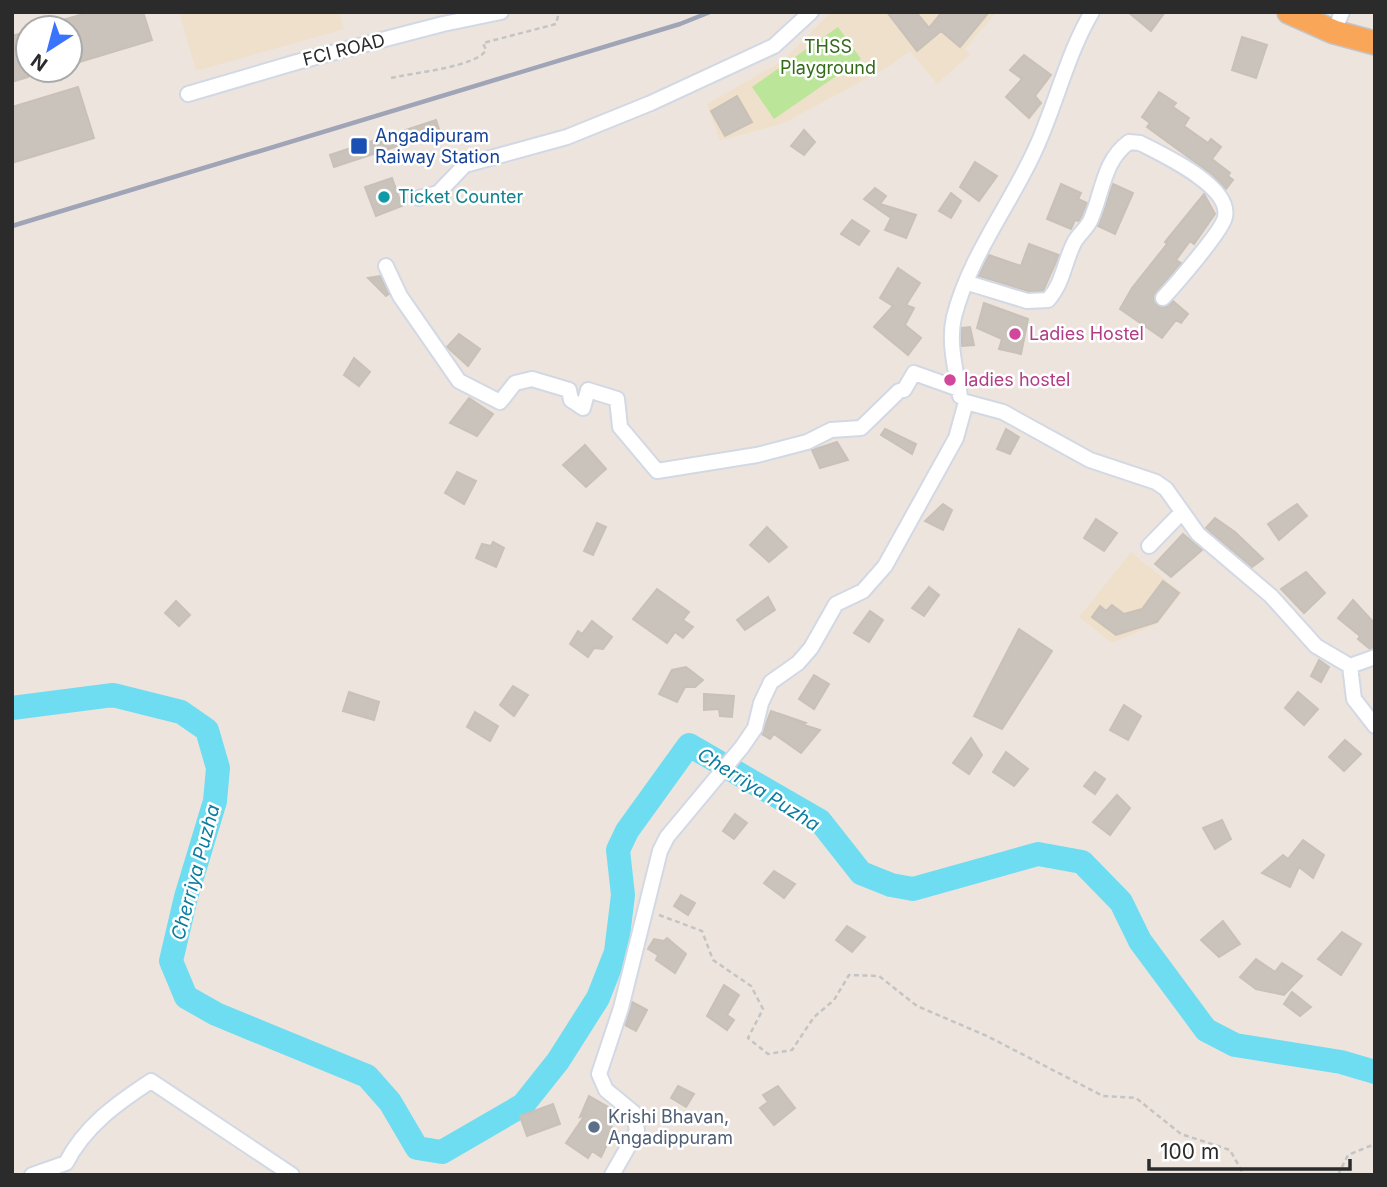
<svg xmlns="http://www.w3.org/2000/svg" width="1387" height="1187" font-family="Inter,sans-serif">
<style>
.education{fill:#efe0cc}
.green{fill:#bbe598}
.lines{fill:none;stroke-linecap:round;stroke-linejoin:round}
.river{stroke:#6eddf1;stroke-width:24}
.building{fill:#c9c3bc;stroke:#c9c0b7;stroke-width:2}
.minor-casing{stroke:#d2d8e4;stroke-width:18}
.trunk-casing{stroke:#c4c4c4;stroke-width:26}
.path{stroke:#c4c4c4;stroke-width:2.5;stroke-dasharray:5 3.5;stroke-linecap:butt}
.minor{stroke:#fff;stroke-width:14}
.trunk{stroke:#faa659;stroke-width:23}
.rail{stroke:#9fa5b6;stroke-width:4.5}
.transit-dot{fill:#1a4fb4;stroke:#fff;stroke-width:2.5}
.culture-dot{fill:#0f9aa8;stroke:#fff;stroke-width:2.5}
.hotel-dot{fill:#d1479c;stroke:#fff;stroke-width:2.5}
.service-dot{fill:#5c6f8a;stroke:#fff;stroke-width:2.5}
.labels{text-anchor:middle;stroke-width:5;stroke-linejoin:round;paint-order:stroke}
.park-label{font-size:18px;fill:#336b19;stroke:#fff}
.street-label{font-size:18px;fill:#2b2b2b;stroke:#fff}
.transit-label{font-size:18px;fill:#164399;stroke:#fff;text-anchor:start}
.culture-label{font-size:18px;fill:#0d838f;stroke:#fff;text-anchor:start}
.hotel-label{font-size:18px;fill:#b23c85;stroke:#fff;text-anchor:start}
.service-label{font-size:18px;fill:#4e5e75;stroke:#fff;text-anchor:start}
.water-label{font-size:19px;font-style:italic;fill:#0a7da0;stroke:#fff}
</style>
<rect width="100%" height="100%" fill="#ede5dd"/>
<path class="education" d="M 179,12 L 339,12 L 344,29 L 196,71 Z
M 831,12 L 997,12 L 965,49 L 970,55 L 937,84 L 910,51 L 888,67 L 784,123 L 720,141 L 707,104 L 784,60 Z
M 1131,552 L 1182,593 L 1157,624 L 1112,643 L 1079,617 Z"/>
<path class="green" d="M 838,27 L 861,59 L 774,119 L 752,87 Z"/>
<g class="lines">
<path class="river" d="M 12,708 L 113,695 L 181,712 L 207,730 L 218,768 L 215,801 L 186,897 L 171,961 L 186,997 L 216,1014 L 367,1076 L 390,1102 L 417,1148 L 442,1152 L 523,1105 L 558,1061 L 598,998 L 616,952 L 623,895 L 618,850 L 627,831 L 689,745 L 820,821 L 861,873 L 891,885 L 913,889 L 1038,854 L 1082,862 L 1121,902 L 1140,941 L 1206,1030 L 1235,1045 L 1341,1062 L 1375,1072"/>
</g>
<path class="building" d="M 90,12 L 143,12 L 152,40 L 70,65 L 70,28 L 47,28 L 46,25 Z
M 887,12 L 916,12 L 929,28 L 942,12 L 989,12 L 960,47 L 941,31 L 917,51 Z
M 1128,12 L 1165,12 L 1151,31 Z
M 28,31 L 28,77 L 12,82 L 12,36 Z
M 1242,37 L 1267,45 L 1256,78 L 1232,70 Z
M 1024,55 L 1051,75 L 1035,96 L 1041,103 L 1029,118 L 1006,97 L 1022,79 L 1010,70 Z
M 78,87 L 94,138 L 12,163 L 12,107 Z
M 1159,92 L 1176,103 L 1173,107 L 1189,118 L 1184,126 L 1208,143 L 1211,139 L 1221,147 L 1212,159 L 1230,173 L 1228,176 L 1233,180 L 1226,189 L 1213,175 L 1147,127 L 1150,123 L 1142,117 Z
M 737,96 L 752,122 L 725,136 L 711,111 Z
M 436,120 L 440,132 L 334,167 L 330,155 Z
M 804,130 L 815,142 L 804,155 L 791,146 Z
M 975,162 L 997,176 L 979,201 L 960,187 Z
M 392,178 L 402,206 L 376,216 L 365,187 Z
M 1061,184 L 1081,193 L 1078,199 L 1087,203 L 1081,217 L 1079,221 L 1075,220 L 1071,229 L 1047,219 Z
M 1113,184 L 1133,193 L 1115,234 L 1098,226 Z
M 875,188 L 886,196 L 880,204 L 916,215 L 906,238 L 885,230 L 891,218 L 864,199 Z
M 951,193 L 961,201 L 951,218 L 939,211 Z
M 1204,194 L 1215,214 L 1194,244 L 1190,241 L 1176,260 L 1181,263 L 1154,295 L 1157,306 L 1165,307 L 1173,301 L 1188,314 L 1181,323 L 1176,320 L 1162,338 L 1120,309 L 1132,288 L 1167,244 L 1165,242 Z
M 852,220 L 869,231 L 859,245 L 841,234 Z
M 1029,244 L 1059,255 L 1043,291 L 1028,291 L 979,276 L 989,255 L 1021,266 Z
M 898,268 L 920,283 L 906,305 L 914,308 L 905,325 L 921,338 L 908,355 L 874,327 L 893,306 L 880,298 Z
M 380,276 L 389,294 L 386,296 L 368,278 Z
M 984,303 L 1028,319 L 1021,354 L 999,349 L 1002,339 L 977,328 Z
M 970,327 L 974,345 L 962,346 L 962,328 Z
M 459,334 L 480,349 L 468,366 L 447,347 Z
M 354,358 L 370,372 L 359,386 L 344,375 Z
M 469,398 L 493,414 L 477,436 L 450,423 Z
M 885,429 L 916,444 L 912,454 L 881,435 Z
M 1006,429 L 1019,437 L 1010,454 L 997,449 Z
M 837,442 L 848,460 L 820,468 L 812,450 Z
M 585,445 L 606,469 L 586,487 L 563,465 Z
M 457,472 L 476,481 L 464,504 L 445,493 Z
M 943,504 L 952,510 L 943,530 L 925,521 Z
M 1297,504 L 1307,516 L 1279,540 L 1268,524 Z
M 1215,518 L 1235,532 L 1263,559 L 1252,567 L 1206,528 Z
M 1096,519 L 1117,533 L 1104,551 L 1084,538 Z
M 597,523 L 606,527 L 593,555 L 584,551 Z
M 767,527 L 787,547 L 769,562 L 750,545 Z
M 1183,534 L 1202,550 L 1171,577 L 1155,564 Z
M 493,542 L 504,548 L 496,567 L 476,558 L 482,544 L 491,546 Z
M 1306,572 L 1325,593 L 1304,613 L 1281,589 Z
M 1163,581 L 1179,593 L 1157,622 L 1116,635 L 1092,617 L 1100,606 L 1106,611 L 1112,605 L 1124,614 L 1142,609 Z
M 929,587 L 939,595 L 924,616 L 912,608 Z
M 657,589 L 689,612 L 683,620 L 693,627 L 683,638 L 675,632 L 667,643 L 633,619 Z
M 768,597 L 775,610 L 745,630 L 737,620 Z
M 1353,600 L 1375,624 L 1375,648 L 1370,649 L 1358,639 L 1360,636 L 1338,618 Z
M 176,601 L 190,615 L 179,626 L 165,613 Z
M 870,611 L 883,620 L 869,642 L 854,633 Z
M 592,621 L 612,637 L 603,649 L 594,648 L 588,657 L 570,644 L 578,631 L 582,634 Z
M 1019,629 L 1052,651 L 1002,729 L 974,716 Z
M 1319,660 L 1329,667 L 1321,682 L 1311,676 Z
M 686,667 L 703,680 L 695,687 L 685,687 L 677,702 L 659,694 L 672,670 Z
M 814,675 L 829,684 L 814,709 L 799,699 Z
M 513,686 L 528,695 L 514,716 L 500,705 Z
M 349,692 L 379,702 L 374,720 L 343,711 Z
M 1298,692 L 1318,709 L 1304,725 L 1285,708 Z
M 704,694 L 734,696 L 732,717 L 720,716 L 719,709 L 704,710 Z
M 1124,705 L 1141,716 L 1128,740 L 1110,730 Z
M 771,711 L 806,723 L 804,725 L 820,730 L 801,753 L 774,734 L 770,739 L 762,734 Z
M 475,712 L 498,726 L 490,741 L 467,727 Z
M 971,738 L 982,755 L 969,774 L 953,763 Z
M 1345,740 L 1361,754 L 1344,771 L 1329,757 Z
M 1006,752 L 1028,769 L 1014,786 L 993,772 Z
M 1095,772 L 1105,779 L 1095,794 L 1084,786 Z
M 1117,795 L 1130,808 L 1110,835 L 1093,822 Z
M 735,814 L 747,823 L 734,839 L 723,831 Z
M 1222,820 L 1231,839 L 1215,849 L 1203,828 Z
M 1303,840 L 1324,855 L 1313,878 L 1299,867 L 1290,887 L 1262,873 L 1283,855 L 1288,859 Z
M 774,871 L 795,884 L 784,898 L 764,883 Z
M 681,895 L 695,903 L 688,915 L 674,906 Z
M 1223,921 L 1240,944 L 1219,957 L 1201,940 Z
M 847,926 L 865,937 L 852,952 L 836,940 Z
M 1342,932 L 1361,944 L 1341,975 L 1318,959 Z
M 667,938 L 686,954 L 675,973 L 656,960 L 658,955 L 648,949 L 654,939 L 664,941 Z
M 1256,959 L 1275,972 L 1282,963 L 1302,976 L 1284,995 L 1256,989 L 1240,977 Z
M 724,985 L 739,995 L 727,1015 L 734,1020 L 727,1030 L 707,1016 Z
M 1292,992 L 1311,1007 L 1300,1016 L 1284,1004 Z
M 632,1002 L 647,1010 L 636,1031 L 625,1025 Z
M 678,1086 L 694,1094 L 686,1107 L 671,1098 Z
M 778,1086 L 795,1108 L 774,1125 L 760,1108 L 768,1102 L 763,1095 Z
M 589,1096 L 617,1112 L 611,1128 L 614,1130 L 601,1157 L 592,1151 L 588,1158 L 566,1143 L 585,1115 L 580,1117 Z
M 553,1104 L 560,1124 L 527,1136 L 520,1116 Z"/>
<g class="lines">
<defs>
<path id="minor" d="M 1334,32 L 1342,12
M 188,94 L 297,62 L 443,24 L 501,12
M 419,198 L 438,193 L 465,165 L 567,137 L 651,103 L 774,46 L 811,12
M 386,266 L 400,296 L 459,381 L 500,402 L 515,383 L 532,379 L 569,390 L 571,400 L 583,408 L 588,390 L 617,399 L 620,427 L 657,471 L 757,455 L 807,442 L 831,430 L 861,428 L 899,391 L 904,390 L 914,373 L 959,389
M 968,283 L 1027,301 L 1048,300 C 1064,282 1064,261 1075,241 C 1080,233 1088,227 1091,219 C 1103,192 1103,161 1129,142 L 1140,143 C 1161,154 1232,186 1225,217 C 1223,230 1175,285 1163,298
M 960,396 C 956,371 948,342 954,317 C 969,257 1010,205 1035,150 C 1056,105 1067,54 1092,12
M 966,402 L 1003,412 L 1090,460 L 1156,482 L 1166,489 L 1198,534 L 1271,596 L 1316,646 L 1350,666 L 1354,699 L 1375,726
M 1149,546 L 1182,512
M 1350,666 L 1375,657
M 32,1175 L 66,1163 C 85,1126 116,1104 151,1081 L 292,1175
M 612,1175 L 637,1131 L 634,1113 L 606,1090 L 599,1074 L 621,1008 L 660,851 L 667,837 L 742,747 L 755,728 L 761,703 L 771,682 L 798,663 L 811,648 L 836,604 L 863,591 L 885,566 L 956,438 L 966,402"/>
<path id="trunk" d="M 1289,12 L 1334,32 L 1375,43"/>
</defs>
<use href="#minor" class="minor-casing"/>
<use href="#trunk" class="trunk-casing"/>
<path class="path" d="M 391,78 C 411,73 477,67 486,50 L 483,43 L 556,24 L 559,12
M 659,915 L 702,931 L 713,960 L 751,986 L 763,1009 L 748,1038 L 768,1054 L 792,1050 L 814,1017 L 834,1000 L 849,975 L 879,976 L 917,1006 L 987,1036 L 1103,1096 L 1136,1098 L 1181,1134 L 1230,1150 L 1244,1175
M 1338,1175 L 1348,1155 L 1375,1144"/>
<use href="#minor" class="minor"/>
<use href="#trunk" class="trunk"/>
<path class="rail" d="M 12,226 L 680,24 L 710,12"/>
</g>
<rect class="transit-dot" x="350" y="137" width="18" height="18" rx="3.5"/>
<circle class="culture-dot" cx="384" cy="197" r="7"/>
<g class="hotel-dot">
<circle cx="1015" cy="334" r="7"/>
<circle cx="950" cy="380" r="7"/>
</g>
<circle class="service-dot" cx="594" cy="1127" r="7"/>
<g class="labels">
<g class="park-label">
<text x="828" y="53">THSS<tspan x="828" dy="21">Playground</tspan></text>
</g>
<g class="street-label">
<text transform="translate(344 50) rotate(-14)" y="6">FCI ROAD</text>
</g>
<g class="transit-label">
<text x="375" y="142">Angadipuram<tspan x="375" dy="21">Raiway Station</tspan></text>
</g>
<g class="culture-label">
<text x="398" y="203">Ticket Counter</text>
</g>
<g class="hotel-label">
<text x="1029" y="340">Ladies Hostel</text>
<text x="964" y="386">ladies hostel</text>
</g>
<g class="service-label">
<text x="608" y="1123">Krishi Bhavan,<tspan x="608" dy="21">Angadippuram</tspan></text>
</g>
<g class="water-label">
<text transform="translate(759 789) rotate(32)" y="7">Cherriya Puzha</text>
<text transform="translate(195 872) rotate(-75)" y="7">Cherriya Puzha</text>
</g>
</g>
<rect width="1387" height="1187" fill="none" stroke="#2b2b2b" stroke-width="28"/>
<g transform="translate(49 49) rotate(216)"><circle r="33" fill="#ffffff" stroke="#aaaaaa" stroke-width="2"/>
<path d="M0-5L12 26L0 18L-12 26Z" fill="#3a73fe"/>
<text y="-10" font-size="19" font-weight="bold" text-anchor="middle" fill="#2b2b2b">N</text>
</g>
<path d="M1149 1159v10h201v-10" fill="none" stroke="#2b2b2b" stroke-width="3.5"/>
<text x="1160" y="1159" font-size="21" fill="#2b2b2b" stroke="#ffffff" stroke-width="5" paint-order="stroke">100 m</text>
</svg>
